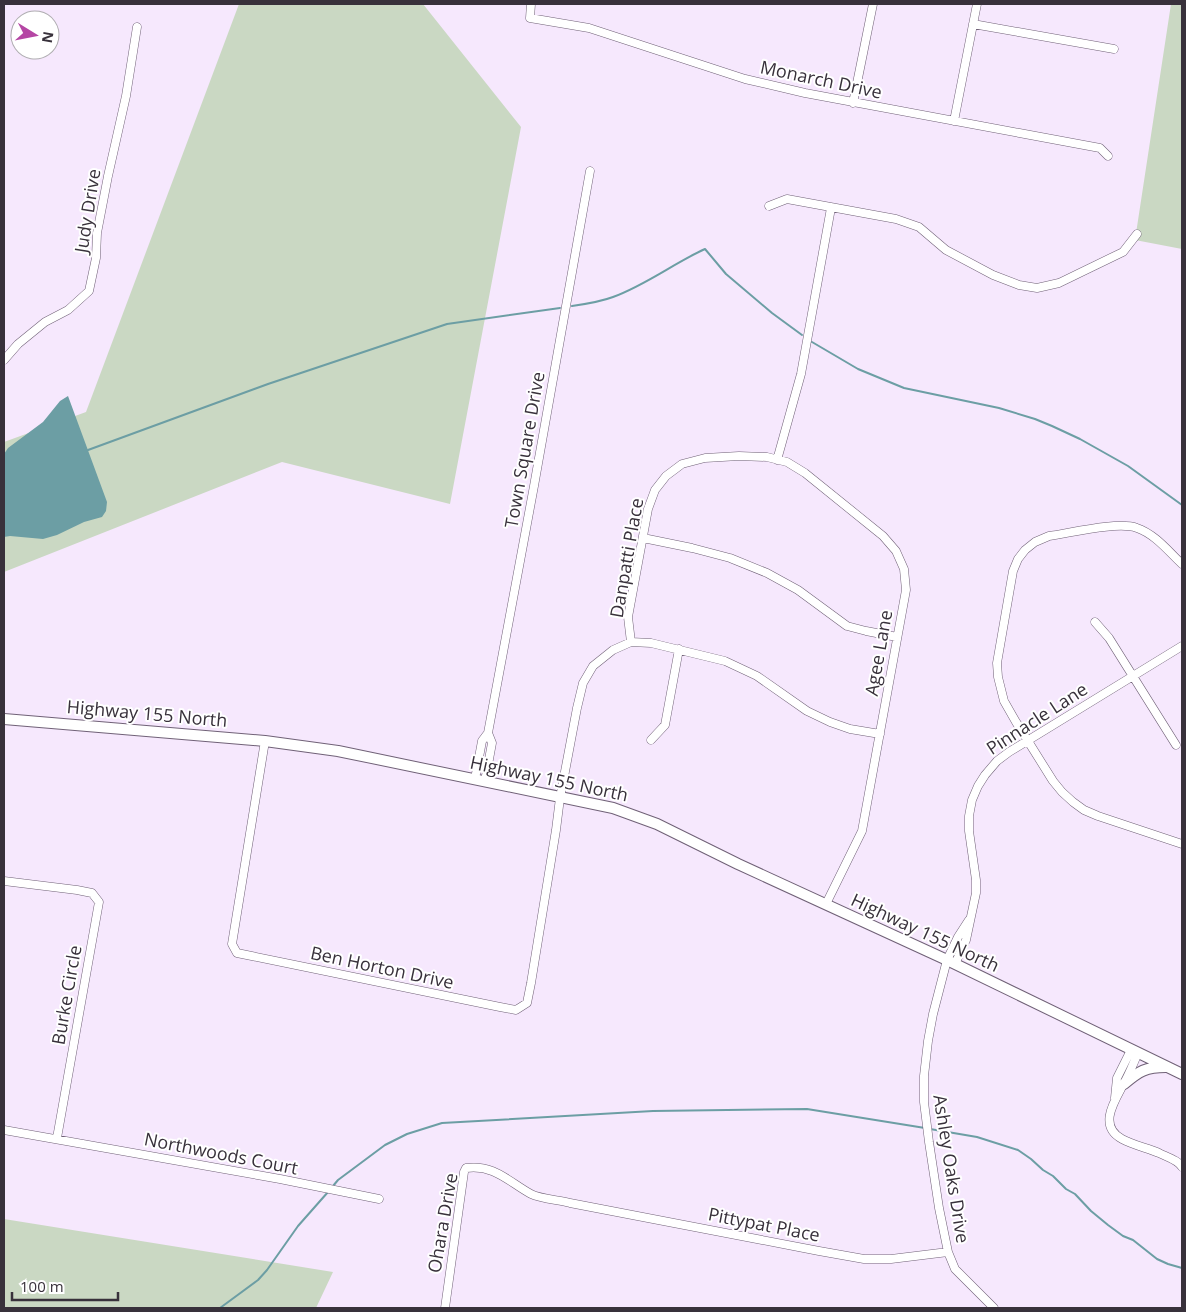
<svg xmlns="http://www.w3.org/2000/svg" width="1186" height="1312" font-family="'Open Sans',sans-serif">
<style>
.green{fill:#cad8c3}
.water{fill:#6c9ea4}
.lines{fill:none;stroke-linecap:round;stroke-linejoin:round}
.stream{stroke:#6c9ea4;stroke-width:2}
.minor-casing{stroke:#706177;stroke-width:9}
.major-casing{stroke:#706177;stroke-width:12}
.minor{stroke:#fff;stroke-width:8}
.major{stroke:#fff;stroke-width:10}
.labels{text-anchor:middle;stroke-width:4;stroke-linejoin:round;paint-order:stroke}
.street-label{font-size:18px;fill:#38313b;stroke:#fff}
</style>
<rect width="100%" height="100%" fill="#f6e8fd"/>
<path class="green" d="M 239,4 L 423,4 L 521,127 L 450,504 L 282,462 L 4,572 L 4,442 L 86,412 Z
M 1171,4 L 1182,4 L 1182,249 L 1135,240 Z
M 4,1219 L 333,1272 L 316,1308 L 4,1308 Z"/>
<path class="water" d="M 68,396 L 107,502 L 106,511 L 102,517 L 84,522 L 57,535 L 43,539 L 10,536 L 4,537 L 4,454 L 8,448 L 43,422 L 60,401 Z"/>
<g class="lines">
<path class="stream" d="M 572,306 C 586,304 600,302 613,297 C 646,285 674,263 705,249 L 726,274 L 772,313 L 802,335
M 812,342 L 858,369 L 904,388 L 999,408 L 1035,419 L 1052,426 L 1080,439 L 1128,466 L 1182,505
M 88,450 L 268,384 L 447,324 L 560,308
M 930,1129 L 977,1137 L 1018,1150 L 1031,1159 L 1043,1170 L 1053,1176 L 1066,1189 L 1075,1194 L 1091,1211 L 1108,1225 L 1123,1236 L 1133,1240 L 1157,1259 L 1168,1264 L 1182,1268
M 333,1186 L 338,1180 L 385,1145 L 407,1134 L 442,1123 L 653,1111 L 807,1109 L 925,1128
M 220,1308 L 258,1280 L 267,1270 L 298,1226 L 328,1192"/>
<defs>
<path id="minor" d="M 531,4 L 530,18 L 589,28 L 745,79 L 805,93 L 1100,148 L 1108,156
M 973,24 L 1114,49
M 853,103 L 873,4
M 954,121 L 977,4
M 769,206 L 787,199 L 896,219 L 919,227 L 946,250 L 993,275 L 1019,285 L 1037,288 L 1059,283 L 1123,252 L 1137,234
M 4,360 L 18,344 L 45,322 L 68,310 L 89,291 L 96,258 L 97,233 L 108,176 L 126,96 L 137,27
M 777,460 L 801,374 L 831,208
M 643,538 L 692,548 L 730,558 L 767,573 L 798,590 L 847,626 L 866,631 L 897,637
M 1182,564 C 1169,552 1155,534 1137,528 C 1118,521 1071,533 1049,536 L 1035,542 L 1025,550 L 1018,559 L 1013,571 L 997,663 L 998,677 L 1004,701 L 1016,722 L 1053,781 L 1062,792 L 1073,802 L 1084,810 L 1098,816 L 1182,844
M 1095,622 L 1109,638 L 1176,745
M 631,642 L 651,643 L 725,661 L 757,676 L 807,711 L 830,722 L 850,729 L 880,734
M 651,740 L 665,725 L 679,649
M 265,741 L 232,944 L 237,953 L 500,1007 L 516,1010 L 527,1003 L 531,983 L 556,830 L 560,798 L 577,708 L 583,683 L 593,666 L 613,650 L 631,642 L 628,617 L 648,509 L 655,490 L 666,476 L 682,464 L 705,458 L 739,456 L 767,457 L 787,462 L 805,473 L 883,536 L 896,551 L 904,569 L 906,590 L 862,831 L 826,904
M 475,779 L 482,741 L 488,733 L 534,486 L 590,171
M 485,781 L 492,743 L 488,733
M 4,881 L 77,890 L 92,893 L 99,902 L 57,1138
M 969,920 L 958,937 L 947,960 L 933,1014 L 928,1041 L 924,1076 L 924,1102 L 929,1142 L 939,1208 L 948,1252 L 955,1269 L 994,1308
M 955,964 L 966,940 L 976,893 L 976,880 L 969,831 L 969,816 L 972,800 L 978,786 L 985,775 L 997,761 L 1009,752 L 1182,646
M 1138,1053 C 1133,1064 1129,1075 1123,1085 C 1114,1102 1098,1126 1122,1139 C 1133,1145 1147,1148 1159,1153 C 1167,1157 1178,1160 1182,1167
M 1115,1098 L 1117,1078 L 1131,1050
M 4,1130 L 280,1179 L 379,1199
M 445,1308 L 464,1172 L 466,1168 C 494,1164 509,1182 531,1194 C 541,1199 559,1200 570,1203 L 819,1251 L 864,1259 L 891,1259 L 948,1252"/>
<path id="major" d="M 4,719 L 265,741 L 338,751 L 613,808 L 657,824 L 738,864 L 947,960 L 1182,1074
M 1124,1084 C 1139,1071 1146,1067 1166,1067"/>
</defs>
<use href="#minor" class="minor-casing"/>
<use href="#major" class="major-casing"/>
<use href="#minor" class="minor"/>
<use href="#major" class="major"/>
</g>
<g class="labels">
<g class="street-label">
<text transform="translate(821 80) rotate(12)" y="6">Monarch Drive</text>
<text transform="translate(88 211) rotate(-81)" y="6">Judy Drive</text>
<text transform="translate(525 450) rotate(-80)" y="6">Town Square Drive</text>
<text transform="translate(627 558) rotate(-80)" y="6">Danpatti Place</text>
<text transform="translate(879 653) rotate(-80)" y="6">Agee Lane</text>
<text transform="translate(147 714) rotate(5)" y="6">Highway 155 North</text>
<text transform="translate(1037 719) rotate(-33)" y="6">Pinnacle Lane</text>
<text transform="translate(549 779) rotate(12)" y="6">Highway 155 North</text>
<text transform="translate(925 933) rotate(25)" y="6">Highway 155 North</text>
<text transform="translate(382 968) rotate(12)" y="6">Ben Horton Drive</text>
<text transform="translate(67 995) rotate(-80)" y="6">Burke Circle</text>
<text transform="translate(221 1154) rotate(11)" y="6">Northwoods Court</text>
<text transform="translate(951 1169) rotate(81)" y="6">Ashley Oaks Drive</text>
<text transform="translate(443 1223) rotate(-80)" y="6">Ohara Drive</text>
<text transform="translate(764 1225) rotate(11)" y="6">Pittypat Place</text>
</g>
</g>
<rect width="1186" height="1312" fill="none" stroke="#38313b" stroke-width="10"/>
<g transform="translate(35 35) rotate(100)"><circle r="24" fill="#ffffff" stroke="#afadb1"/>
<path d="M0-4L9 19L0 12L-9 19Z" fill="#b546a4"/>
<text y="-8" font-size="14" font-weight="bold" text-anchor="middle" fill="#38313b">N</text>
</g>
<path d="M12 1292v8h106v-8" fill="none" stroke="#38313b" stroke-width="2.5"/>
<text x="20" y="1292" font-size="15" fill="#38313b" stroke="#ffffff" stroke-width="4" paint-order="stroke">100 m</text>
</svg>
